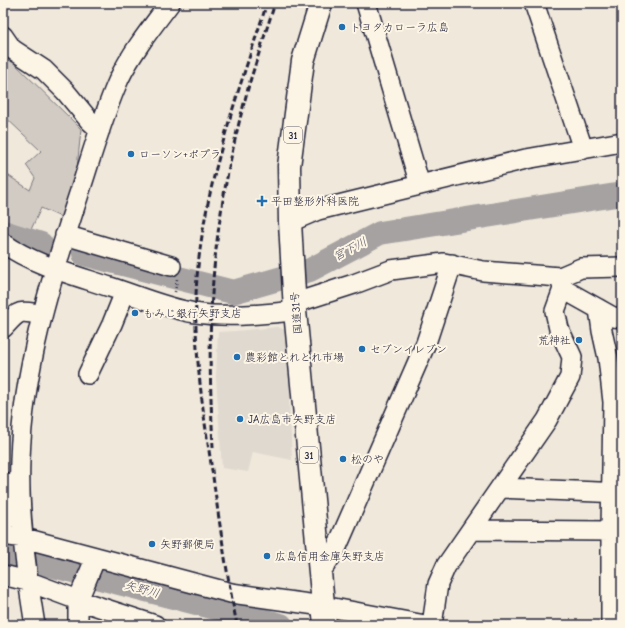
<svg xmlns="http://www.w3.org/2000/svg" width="625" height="628" font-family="'Comic Neue','Klee One',sans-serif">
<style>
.built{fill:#e0d9cf}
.green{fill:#d1cbc3;stroke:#7a767f}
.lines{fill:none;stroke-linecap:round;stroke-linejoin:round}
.river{stroke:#a6a2a2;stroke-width:24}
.minor-casing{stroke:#22223b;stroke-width:22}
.highway-casing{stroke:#22223b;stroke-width:25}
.path{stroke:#22223b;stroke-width:2.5;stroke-dasharray:1 3;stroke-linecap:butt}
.minor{stroke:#fcf5e5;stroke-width:19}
.highway{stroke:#fcf5e5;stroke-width:22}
.rail{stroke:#22223b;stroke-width:3;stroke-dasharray:6 3;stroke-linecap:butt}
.poi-dot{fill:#1f6fb2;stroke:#fcf5e5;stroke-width:1.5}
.labels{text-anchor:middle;stroke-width:4;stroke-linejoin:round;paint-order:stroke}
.shield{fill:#fcf5e5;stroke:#63616e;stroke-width:1}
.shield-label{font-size:10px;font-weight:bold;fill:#22223b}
.poi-label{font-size:11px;fill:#22223b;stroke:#fcf5e5;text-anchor:start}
.street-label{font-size:11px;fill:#22223b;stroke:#fcf5e5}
.water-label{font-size:12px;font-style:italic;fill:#575564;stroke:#fcf5e5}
</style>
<rect width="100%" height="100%" fill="#efe8db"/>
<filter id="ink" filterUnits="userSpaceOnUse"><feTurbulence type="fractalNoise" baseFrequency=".025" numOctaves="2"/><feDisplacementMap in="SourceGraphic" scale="8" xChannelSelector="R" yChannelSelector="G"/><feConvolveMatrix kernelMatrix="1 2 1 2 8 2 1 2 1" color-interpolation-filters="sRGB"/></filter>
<g filter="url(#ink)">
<path class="built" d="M 277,327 L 286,330 L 292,398 L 289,399 L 292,460 L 253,452 L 248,472 L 222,468 L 216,377 L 218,332 L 236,331 Z"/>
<path class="green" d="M 3,52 L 81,129 L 77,169 L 63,218 L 41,208 L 28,236 L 3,220 L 3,172 L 30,190 L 35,178 L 26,165 L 41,151 L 3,115 Z"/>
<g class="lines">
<path class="river" d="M 3,232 L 41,244
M 84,254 L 233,292 L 310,270 L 380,233 L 622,194
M 3,553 L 281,625"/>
<defs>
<path id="minor" d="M 366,3 L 420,185
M 534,3 L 583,149
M 3,36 L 12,49 L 44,70 L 65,91 L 89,120 L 100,130
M 290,222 L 318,210 L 526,159 L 622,142
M 65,235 L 171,266
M 3,243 C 34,265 74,275 110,287 C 138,296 165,308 195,313 C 228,318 262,314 295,311
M 560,277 L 563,289 L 613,317 L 622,318
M 295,303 L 354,284 L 391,270 L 444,263 L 483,271 L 560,277 L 581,268 L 622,267
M 599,309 L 602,331 L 608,358 L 613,402 L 611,531 L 611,625
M 3,328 C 20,310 18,310 42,315
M 88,374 L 112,324 L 125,292
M 3,482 L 6,483 L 6,513 L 3,524
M 500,488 L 622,493
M 471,530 L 611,531
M 3,535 L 24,538 L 231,593 L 323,606 L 425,625
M 320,573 L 336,549 L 426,343 L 452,264
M 3,575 L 27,581 L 78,600 L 155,625
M 35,625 C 26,571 18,513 20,459 C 23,369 50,282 78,197 C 91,158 102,117 119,79 C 132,52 152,27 170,3
M 78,625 L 78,600 L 96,557
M 432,625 L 438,584 L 446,566 L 547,420 L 570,377 L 572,357 L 559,329 L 555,311 L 563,289"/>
<path id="highway" d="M 321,3 L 303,61 L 289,166 L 290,222 L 295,311 L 325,625"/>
</defs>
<use href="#minor" class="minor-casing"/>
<use href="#highway" class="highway-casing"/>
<path class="path" d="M 175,292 L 177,279"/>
<use href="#minor" class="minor"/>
<use href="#highway" class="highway"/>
<path class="rail" d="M 213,448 C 211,403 209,358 211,314 C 214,235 229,154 251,78 C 259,53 267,28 275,3
M 237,625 C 227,576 220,526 213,477 C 203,411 192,344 197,277 C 205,182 238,93 267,3"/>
</g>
</g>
<g class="poi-dot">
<circle cx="342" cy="27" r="4"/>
<circle cx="131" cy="154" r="4"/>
<path d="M260 195h4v4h4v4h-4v4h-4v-4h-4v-4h4z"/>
<circle cx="135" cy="313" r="4"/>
<circle cx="579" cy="340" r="4"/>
<circle cx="362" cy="349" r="4"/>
<circle cx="237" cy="357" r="4"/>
<circle cx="240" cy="419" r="4"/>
<circle cx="343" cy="459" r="4"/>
<circle cx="152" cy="544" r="4"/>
<circle cx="267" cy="556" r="4"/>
</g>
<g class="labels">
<g class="shield">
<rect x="284" y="127" width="18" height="16" rx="3"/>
<rect x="300" y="447" width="18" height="16" rx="3"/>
</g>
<g class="shield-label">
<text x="293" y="139">31</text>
<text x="309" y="459">31</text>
</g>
<g class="poi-label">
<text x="350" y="31">トヨタカローラ広島</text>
<text x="139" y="158">ローソン+ポプラ</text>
<text x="271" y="205">平田整形外科医院</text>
<text x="143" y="317">もみじ銀行矢野支店</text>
<text x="571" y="344" text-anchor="end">荒神社</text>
<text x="370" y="353">セブンイレブン</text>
<text x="245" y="361">農彩館とれとれ市場</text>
<text x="248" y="423">JA広島市矢野支店</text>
<text x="351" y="463">松のや</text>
<text x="160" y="548">矢野郵便局</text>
<text x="275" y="560">広島信用金庫矢野支店</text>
</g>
<g class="street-label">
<text transform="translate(296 313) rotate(-95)" y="4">国道31号</text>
</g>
<g class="water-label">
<text transform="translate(350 249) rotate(-28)" y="4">宮下川</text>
<text transform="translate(142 589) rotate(15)" y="4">矢野川</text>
</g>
</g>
<rect width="625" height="628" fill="none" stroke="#fcf5e5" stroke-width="16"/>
<rect x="8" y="8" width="609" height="612" fill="none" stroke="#22223b" stroke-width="1.5" filter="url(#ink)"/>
</svg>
